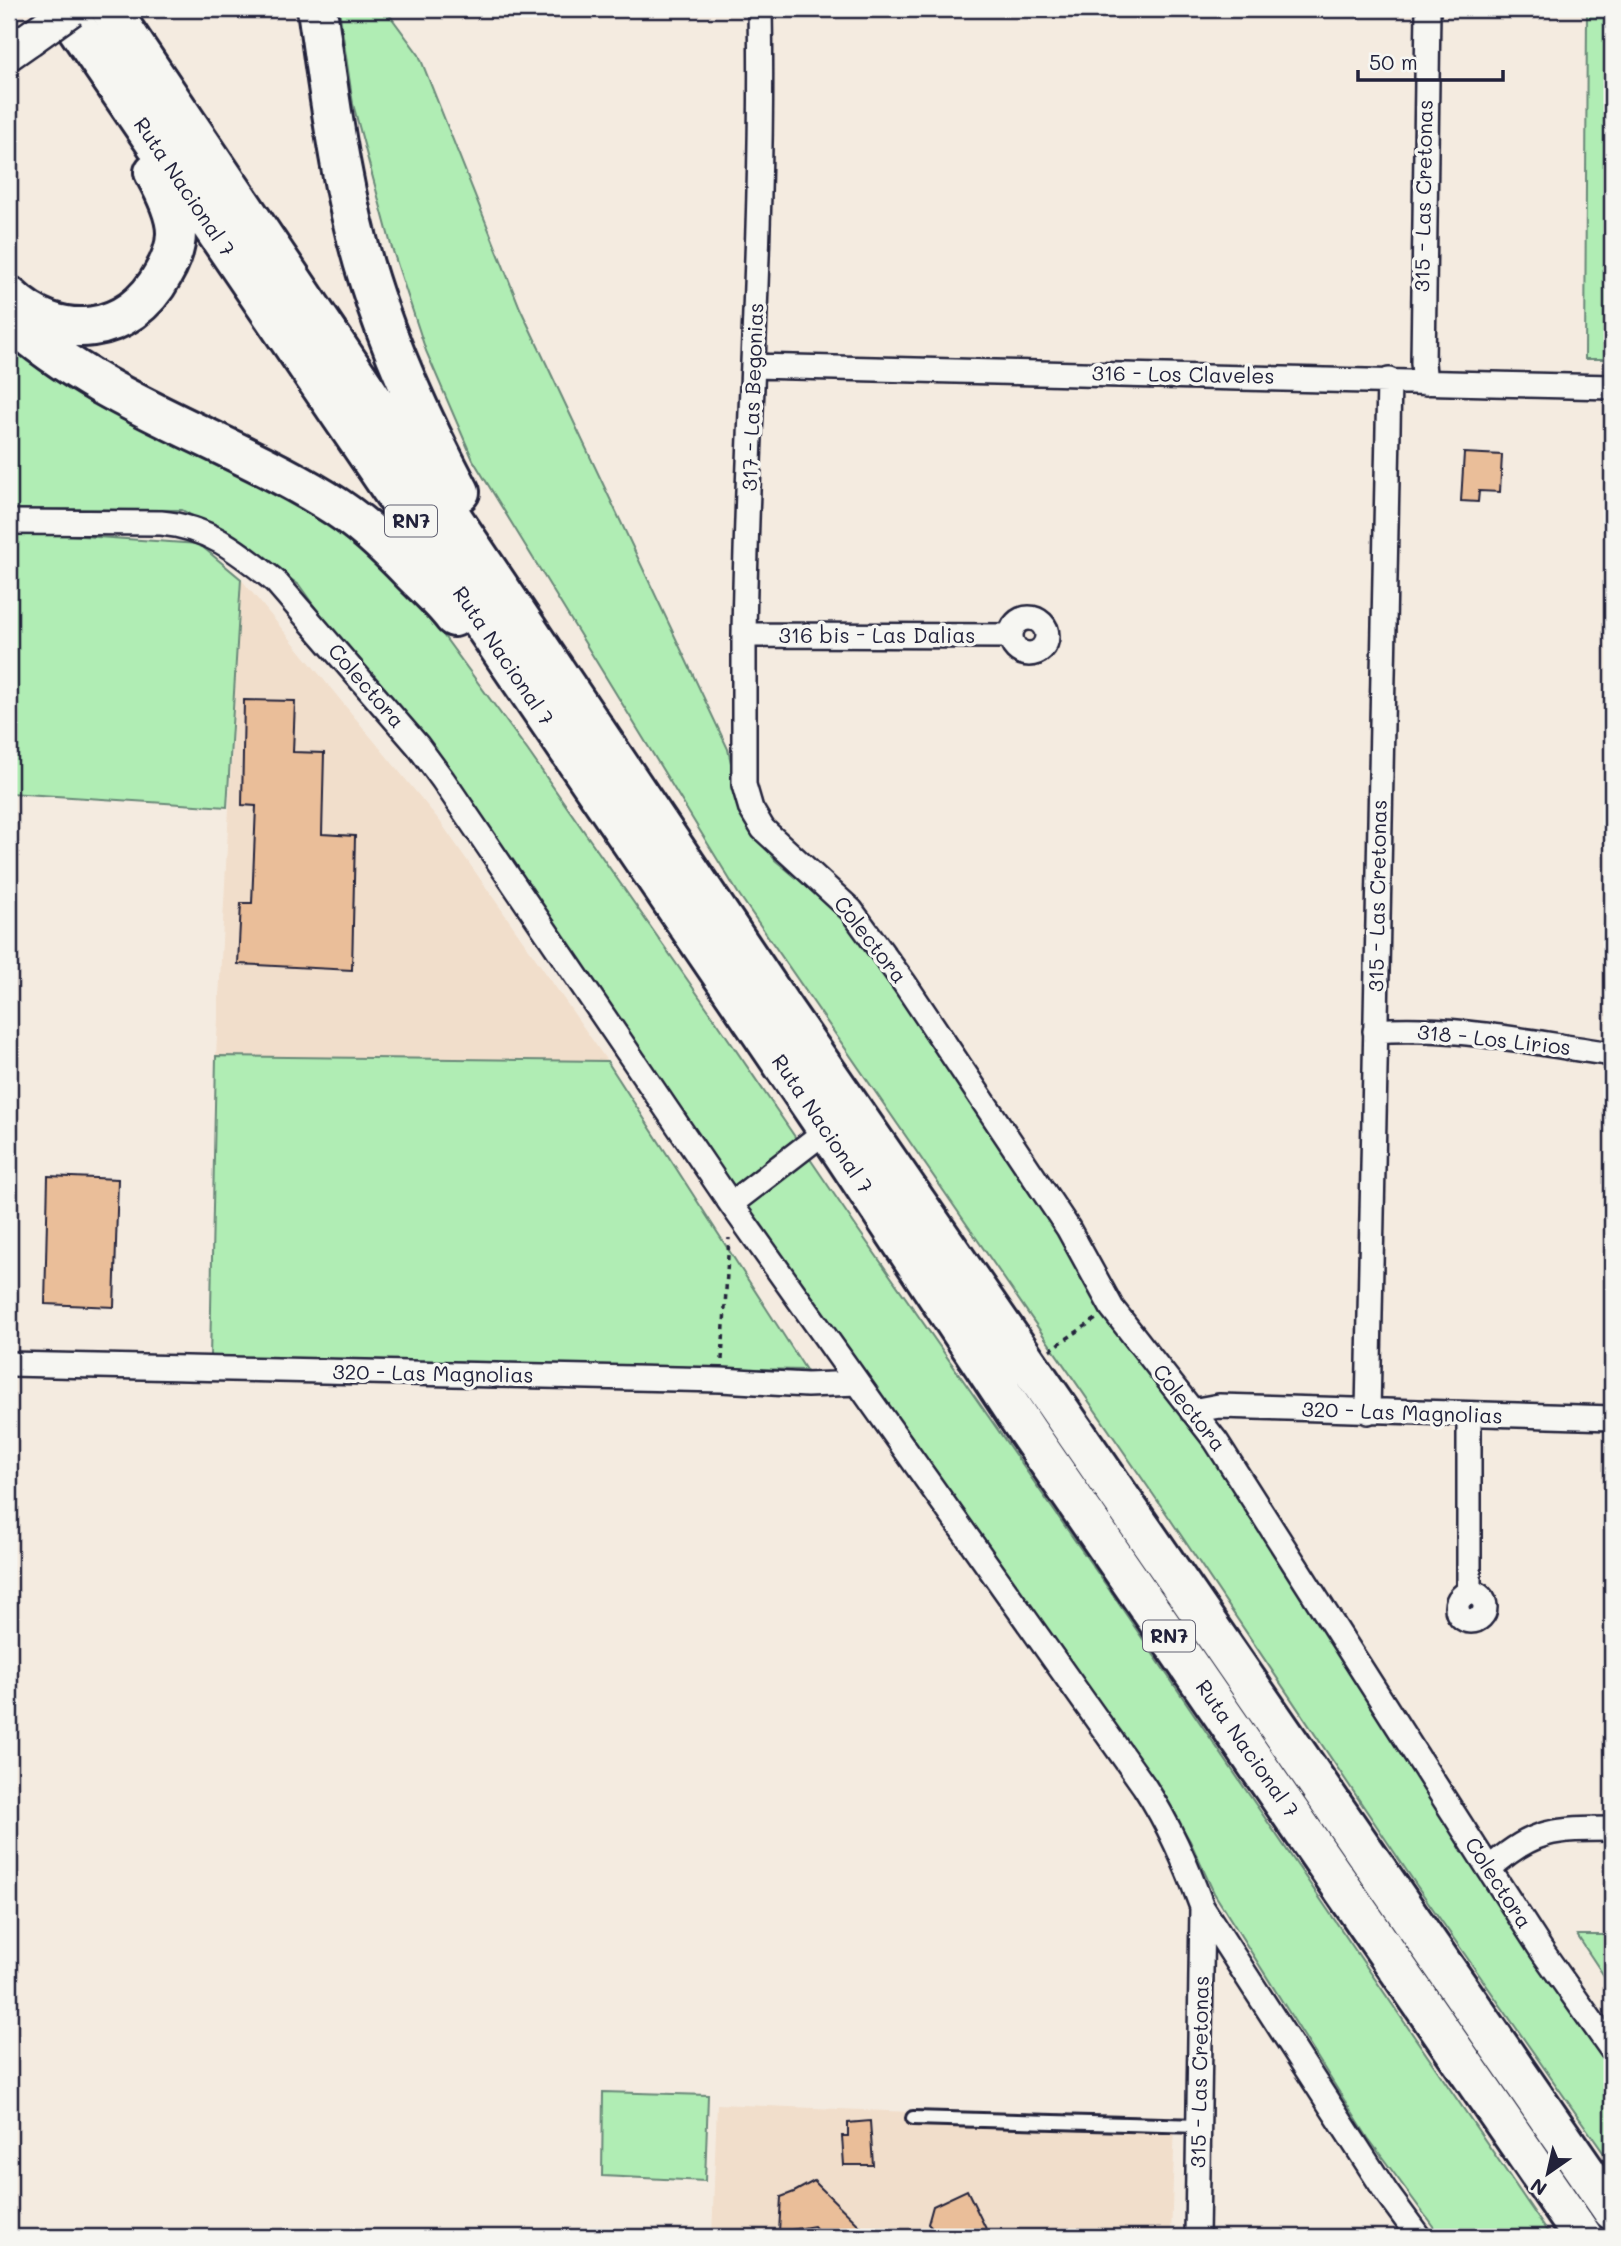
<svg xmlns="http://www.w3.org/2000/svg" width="1621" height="2246" font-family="Mali,sans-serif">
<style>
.built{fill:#f1decb}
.green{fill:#b0edb4;stroke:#698878;stroke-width:2}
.building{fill:#eabe99;stroke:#22223b;stroke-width:2}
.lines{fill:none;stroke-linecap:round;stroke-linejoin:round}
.lane-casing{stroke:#22223b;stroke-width:18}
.street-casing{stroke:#22223b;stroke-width:28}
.secondary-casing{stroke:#22223b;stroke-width:38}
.highway-casing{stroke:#22223b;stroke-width:44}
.path{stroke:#22223b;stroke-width:3.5;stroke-dasharray:5 5;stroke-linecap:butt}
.lane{stroke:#f6f6f2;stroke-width:12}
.street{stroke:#f6f6f2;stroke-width:23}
.secondary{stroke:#f6f6f2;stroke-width:33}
.highway{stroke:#f6f6f2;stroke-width:38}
.secondary-bridge-casing{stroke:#22223b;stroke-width:38;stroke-linecap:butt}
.secondary-bridge{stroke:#f6f6f2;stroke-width:33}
.labels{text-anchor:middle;stroke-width:7;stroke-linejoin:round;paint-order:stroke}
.shield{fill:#f6f6f2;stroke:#626272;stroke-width:2}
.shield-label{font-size:19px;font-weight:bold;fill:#22223b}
.street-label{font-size:21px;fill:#22223b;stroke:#f6f6f2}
</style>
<rect width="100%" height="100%" fill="#f4ebe0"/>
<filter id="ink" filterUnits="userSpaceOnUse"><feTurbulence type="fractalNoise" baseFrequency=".0143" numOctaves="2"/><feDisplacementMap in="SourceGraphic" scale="14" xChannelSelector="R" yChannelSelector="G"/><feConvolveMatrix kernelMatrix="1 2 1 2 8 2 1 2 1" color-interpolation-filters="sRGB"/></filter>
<g filter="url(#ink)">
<path class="built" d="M 241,579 L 439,820 L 607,1061 L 216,1056 Z
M 717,2104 L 1175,2123 L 1171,2237 L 712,2237 Z"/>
<path class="green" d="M 339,9 L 385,9 L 419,55 L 520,308 L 728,749 L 742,815 L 775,860 L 834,909 L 915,1014 L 1220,1458 L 1466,1849 L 1510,1924 L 1612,2068 L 1612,2165 L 1417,1886 L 1166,1513 L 738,893 L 473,460 L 426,351 L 391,245 L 353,104 Z
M 1587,9 L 1612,9 L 1612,359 L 1585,359 Z
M 9,346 L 106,408 L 307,500 L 405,583 L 528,751 L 712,1015 L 857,1228 L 1106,1585 L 1551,2237 L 1441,2237 L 1368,2138 L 1214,1893 L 1190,1841 L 1159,1788 L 299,585 L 244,545 L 182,510 L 9,509 Z
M 9,531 L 199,544 L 241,579 L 227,807 L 9,793 Z
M 216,1056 L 607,1061 L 806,1370 L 210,1359 Z
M 1577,1935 L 1612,1935 L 1612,1988 Z
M 603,2092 L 708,2095 L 705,2181 L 602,2176 Z"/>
<path class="building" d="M 1464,453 L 1502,455 L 1500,492 L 1479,491 L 1478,502 L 1461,501 Z
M 244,700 L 295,701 L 293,752 L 324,753 L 322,834 L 355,836 L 352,970 L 238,964 L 241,903 L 252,903 L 256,806 L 242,805 Z
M 48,1176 L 118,1179 L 114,1307 L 45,1304 Z
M 870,2121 L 873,2165 L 844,2165 L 842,2136 L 848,2136 L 848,2123 Z
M 814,2181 L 820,2187 L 871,2237 L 823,2237 L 814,2226 L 779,2232 L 781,2197 L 794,2192 Z
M 967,2190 L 990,2237 L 940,2237 L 928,2224 L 933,2206 Z"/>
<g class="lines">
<defs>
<path id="lane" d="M 913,2118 L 1200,2126"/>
<path id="street" d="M 760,9 C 764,218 747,427 744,636 C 744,686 744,736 744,785 L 751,809 L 763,829 L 851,910 L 905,984 L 1068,1228 L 1112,1308 L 1216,1441 L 1489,1869 L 1542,1951 L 1612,2050
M 754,366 L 1612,387
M 1425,383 L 1423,363 L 1428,9
M 9,522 L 161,523 C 209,527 239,552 275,581 L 418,746 L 443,780 L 731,1204 L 1144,1786 C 1169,1824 1186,1864 1202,1907 L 1386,2192 L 1419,2237
M1011 636a18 18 0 1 1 36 0a18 18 0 1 1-36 0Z
M 744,635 L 1011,636
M 1375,1031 C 1456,1025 1533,1043 1612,1054
M 731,1204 L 827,1130
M 9,1364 L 721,1380 L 807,1385 L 858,1383
M 1192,1411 L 1219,1406 L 1612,1418
M 1368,1412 L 1389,380
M 1469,1415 L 1469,1593
M1457 1607a14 14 0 1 1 28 0a14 14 0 1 1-28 0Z
M 1489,1869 C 1532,1829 1556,1829 1612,1829
M 1197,2237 L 1202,1907"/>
<path id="secondary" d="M 9,53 L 29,39"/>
<path id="highway" d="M 64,9 L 824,1125 L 1027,1431 L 1583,2237
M 110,9 L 785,1012 L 1612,2210
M 317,9 C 330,100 341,193 369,281 C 392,355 424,424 460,492
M 9,296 C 58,344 130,336 163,274 C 170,262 176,248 176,233 C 176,213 164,190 154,172
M 9,319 C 101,402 220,436 324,499 C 359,520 385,545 413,574 C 427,588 442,601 454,617"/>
</defs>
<use href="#lane" class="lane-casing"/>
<use href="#street" class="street-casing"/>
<use href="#secondary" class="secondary-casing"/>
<use href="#highway" class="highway-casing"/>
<path class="path" d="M 1050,1350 L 1096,1319
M 722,1360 L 729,1238"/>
<use href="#lane" class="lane"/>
<use href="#street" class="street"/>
<use href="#secondary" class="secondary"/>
<use href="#highway" class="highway"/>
<defs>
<path id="secondary-bridge" d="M 29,39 L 71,9"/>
</defs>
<use href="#secondary-bridge" class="secondary-bridge-casing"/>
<use href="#secondary-bridge" class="secondary-bridge"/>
</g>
</g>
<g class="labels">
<g class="shield">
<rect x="385" y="505.5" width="52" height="31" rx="5"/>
<rect x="1143" y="1620.5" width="52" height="31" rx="5"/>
</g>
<g class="shield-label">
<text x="411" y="528">RN7</text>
<text x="1169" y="1643">RN7</text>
</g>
<g class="street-label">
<text transform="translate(184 187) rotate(56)" y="7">Ruta Nacional 7</text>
<text transform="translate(1424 196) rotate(-89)" y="7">315 - Las Cretonas</text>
<text transform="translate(1183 375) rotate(1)" y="7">316 - Los Claveles</text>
<text transform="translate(753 397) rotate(-88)" y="7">317 - Las Begonias</text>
<text x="877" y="643">316 bis - Las Dalias</text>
<text transform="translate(503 656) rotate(56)" y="7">Ruta Nacional 7</text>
<text transform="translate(366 686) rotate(49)" y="7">Colectora</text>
<text transform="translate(1378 896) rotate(-89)" y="7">315 - Las Cretonas</text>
<text transform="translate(870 940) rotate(52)" y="7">Colectora</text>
<text transform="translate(1494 1040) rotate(6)" y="7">318 - Los Lirios</text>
<text transform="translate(822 1124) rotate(56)" y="7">Ruta Nacional 7</text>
<text transform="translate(433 1374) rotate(1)" y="7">320 - Las Magnolias</text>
<text transform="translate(1189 1408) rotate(52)" y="7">Colectora</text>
<text transform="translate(1402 1413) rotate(2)" y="7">320 - Las Magnolias</text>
<text transform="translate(1247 1749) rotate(55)" y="7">Ruta Nacional 7</text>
<text transform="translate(1498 1883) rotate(57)" y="7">Colectora</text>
<text transform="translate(1200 2072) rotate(-89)" y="7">315 - Las Cretonas</text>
</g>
</g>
<rect width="1621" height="2246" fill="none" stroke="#f6f6f2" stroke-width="35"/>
<rect x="18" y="18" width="1586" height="2211" fill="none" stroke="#22223b" stroke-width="2.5" filter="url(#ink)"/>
<g transform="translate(1548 2173) rotate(214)" stroke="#f6f6f2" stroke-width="5" paint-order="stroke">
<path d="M0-5L12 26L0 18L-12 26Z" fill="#22223b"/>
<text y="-10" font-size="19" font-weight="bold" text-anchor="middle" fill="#22223b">N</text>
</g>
<path d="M1358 70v10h145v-10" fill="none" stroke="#22223b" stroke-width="3.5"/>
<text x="1369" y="70" font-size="21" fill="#22223b" stroke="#f6f6f2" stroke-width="5" paint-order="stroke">50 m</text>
</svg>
